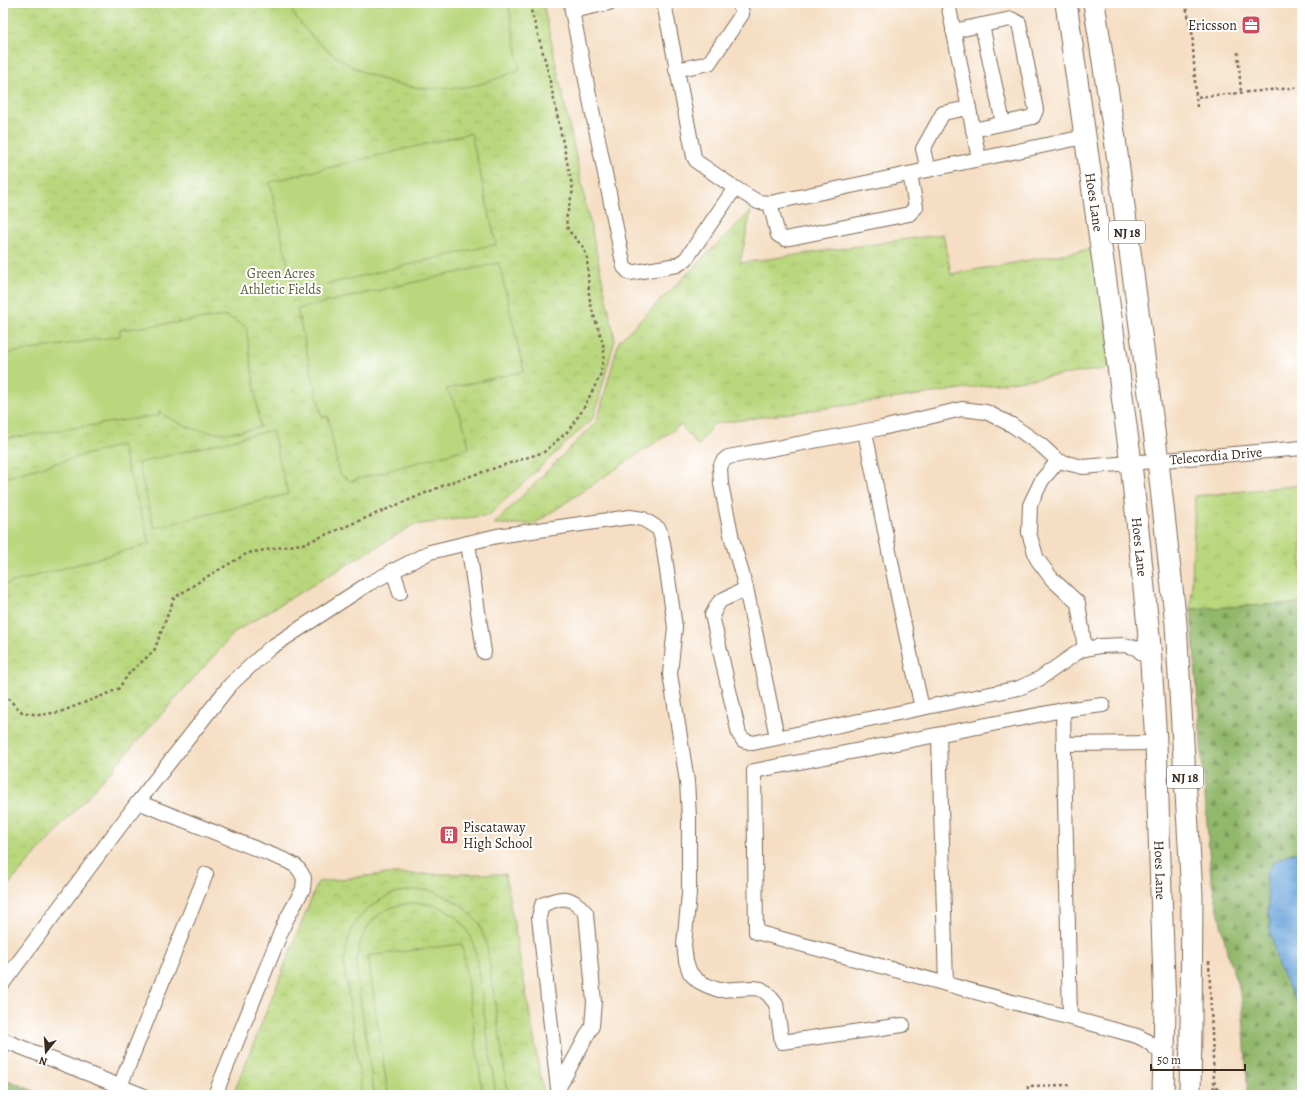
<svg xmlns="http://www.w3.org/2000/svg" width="1305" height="1098" font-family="Alegreya,serif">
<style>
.grass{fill:url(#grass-tufts);stroke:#7a804e}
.forest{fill:url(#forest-firs);stroke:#667145}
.park{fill:url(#park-crowns);stroke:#7a804e}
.pitch{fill:#b9d77d;stroke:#7a804e}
.water{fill:url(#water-ripples);stroke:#54687d}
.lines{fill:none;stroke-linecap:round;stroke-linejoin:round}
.minor-casing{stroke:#7c6958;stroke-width:16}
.highway-casing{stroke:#7c6958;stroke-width:23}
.path{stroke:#7c6958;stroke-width:2.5;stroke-dasharray:3 3;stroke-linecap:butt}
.minor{stroke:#fff;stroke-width:14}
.highway{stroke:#fff;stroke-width:21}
.labels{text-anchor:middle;stroke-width:4;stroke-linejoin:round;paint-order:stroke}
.shield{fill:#fff;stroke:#766a62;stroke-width:1}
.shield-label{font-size:13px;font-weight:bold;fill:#3b2a1e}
.poi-label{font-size:14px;fill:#3b2a1e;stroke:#fff;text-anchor:end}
.street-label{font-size:14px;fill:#3b2a1e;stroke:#fff}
.park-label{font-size:14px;fill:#615e3a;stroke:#fff}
</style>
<defs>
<pattern id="grass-tufts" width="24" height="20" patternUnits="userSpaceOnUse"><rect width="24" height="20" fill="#b9d77d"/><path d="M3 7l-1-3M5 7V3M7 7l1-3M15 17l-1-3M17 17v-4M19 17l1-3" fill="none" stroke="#a0b96c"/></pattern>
<pattern id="forest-firs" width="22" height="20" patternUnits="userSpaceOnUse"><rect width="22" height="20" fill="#92b86c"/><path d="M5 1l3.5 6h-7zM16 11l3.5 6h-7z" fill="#789658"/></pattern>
<pattern id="park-crowns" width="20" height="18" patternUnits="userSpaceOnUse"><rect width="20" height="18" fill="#b9d77d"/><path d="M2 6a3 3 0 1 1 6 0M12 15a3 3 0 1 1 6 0" fill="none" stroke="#a0b96c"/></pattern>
<pattern id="water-ripples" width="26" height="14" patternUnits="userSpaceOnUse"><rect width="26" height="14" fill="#6ca6dc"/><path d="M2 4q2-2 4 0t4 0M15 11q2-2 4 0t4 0" fill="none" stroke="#5a87b2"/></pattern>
</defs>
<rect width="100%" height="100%" fill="#fff"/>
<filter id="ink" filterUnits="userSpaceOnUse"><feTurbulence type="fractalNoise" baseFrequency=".025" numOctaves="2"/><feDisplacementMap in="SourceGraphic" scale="8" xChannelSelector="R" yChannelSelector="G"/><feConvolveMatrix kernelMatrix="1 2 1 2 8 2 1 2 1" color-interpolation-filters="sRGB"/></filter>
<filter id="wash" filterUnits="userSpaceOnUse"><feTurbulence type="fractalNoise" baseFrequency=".012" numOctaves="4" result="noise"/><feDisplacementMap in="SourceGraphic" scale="16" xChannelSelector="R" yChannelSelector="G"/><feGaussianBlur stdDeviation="0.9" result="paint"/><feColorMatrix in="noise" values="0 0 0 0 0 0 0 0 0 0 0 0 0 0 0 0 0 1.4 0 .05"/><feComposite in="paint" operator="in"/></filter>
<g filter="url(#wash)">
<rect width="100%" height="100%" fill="#f5dec3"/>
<path class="grass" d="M 751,211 L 740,263 L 943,234 L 951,274 L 1096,248 L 1111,368 L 713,424 L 698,446 L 681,425 L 534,524 L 494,524 L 597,421 L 619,341 Z
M 1302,485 L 1302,603 L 1191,609 L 1195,496 Z"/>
<path class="forest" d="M 1302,603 L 1302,851 L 1289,854 L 1297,1003 L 1302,1006 L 1302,1095 L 1248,1095 L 1242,998 L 1228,956 L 1211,877 L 1191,609 Z
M 3,1078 L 43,1095 L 3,1095 Z"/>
<path class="park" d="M 3,3 L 543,3 L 615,339 L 594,417 L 489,515 L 413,525 L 236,631 L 3,891 Z
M 383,874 L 505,874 L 544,1095 L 233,1095 L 318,882 Z"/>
<path class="pitch" d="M 287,3 L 508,3 L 520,69 C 502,77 485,84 465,87 C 396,97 322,65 287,3 Z
M 471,133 L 496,244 L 294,292 L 270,182 Z
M 499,263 L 524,371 L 446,389 C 458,407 465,425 469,448 L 351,481 L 339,474 L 328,416 L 322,417 L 297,309 Z
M 226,316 L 246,327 L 260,427 C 223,438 190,434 159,411 L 159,415 L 3,439 L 3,354 L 120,336 L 120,330 Z
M 272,430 L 288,494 L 154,528 L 138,463 Z
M 121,445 L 150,544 L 3,585 L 3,478 Z
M 413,890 L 429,890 L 447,897 L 464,907 L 479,923 L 487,946 L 508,1095 L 496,1095 L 475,948 C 471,940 468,931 463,924 C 443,898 398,896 375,918 C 361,931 357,951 356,968 L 374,1095 L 362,1095 L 344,963 C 346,950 348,936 354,925 C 362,911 381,898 395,893 C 401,891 408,891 413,890 Z
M 462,944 L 483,1095 L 388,1095 L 368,956 Z"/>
<path class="water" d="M 1302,851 L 1302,1006 L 1297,1003 L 1278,966 L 1270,930 L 1266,875 L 1273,862 L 1289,854 Z"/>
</g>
<g filter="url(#ink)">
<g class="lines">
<defs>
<g id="minor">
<path d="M 571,3 L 572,11 L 609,3"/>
<path d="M 948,3 L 979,159"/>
<path d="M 572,11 L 624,267 L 630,273 L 677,265 L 686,259 L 735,188 L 697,162 L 694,157 L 664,3"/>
<path d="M 982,25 L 1003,123"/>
<path d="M 953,31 L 1011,19 L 1019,23 L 1036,110 L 1033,117 L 973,130"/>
<path d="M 676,70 L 709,63 L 742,14 L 740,3"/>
<path d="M 928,170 L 923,149 L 943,113 L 969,108"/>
<path d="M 735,188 L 758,202 L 770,203 L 1084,137"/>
<path d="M 770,203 L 778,235 L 785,239 L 909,214 L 916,207 L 910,174"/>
<path d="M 865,432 C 884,524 901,616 922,708"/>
<path d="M 1058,461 L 1042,480 L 1030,505 L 1029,533 L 1037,559 L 1052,579 L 1078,603 L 1085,649"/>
<path d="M 468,543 L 484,652"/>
<path d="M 393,570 L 400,593"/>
<path d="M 746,588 L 777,737"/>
<path id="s1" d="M 1151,661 L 1136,648 L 1124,645 L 1100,646 L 1081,650 L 1039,679 L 1019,688 L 753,743 L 743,740 L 739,734 L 712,615 C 714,612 716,607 718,604 C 721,598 739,594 746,588 L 732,539 L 721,484 L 720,467 L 723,461 L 728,457 L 882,428 L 962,409 L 986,412 L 1012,425 L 1042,446 L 1058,461 L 1083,467 L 1302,448"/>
<path d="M 1063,710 L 1103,705"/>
<path d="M 939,736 L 946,984"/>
<path d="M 1064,744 L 1156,743"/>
<path d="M 138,802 L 287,861 L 296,866 L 300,871 L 304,878 L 303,889 L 285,922 L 215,1095"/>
<path d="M 3,983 L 138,802 L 230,685 L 270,648 L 368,584 L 430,552 L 497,536 L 630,517 L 643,519 L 659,529 L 663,543 L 675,627 L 670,674 L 687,781 L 689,818 L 689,894 L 684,945 L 686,961 L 690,973 L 698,981 L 708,986 L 719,990 L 753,988 L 761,989 L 768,994 L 776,1004 L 782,1042 L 903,1025"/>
<path d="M 1070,1018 L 1063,710 L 754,771 L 756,932 L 1137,1036 C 1149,1041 1157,1048 1164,1057"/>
<path d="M 3,1040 L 142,1095"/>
<path d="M 120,1086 L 206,874"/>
<path d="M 558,1089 L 592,1026 L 594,1002 L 586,913 C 571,895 562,896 542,905 L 539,917 L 558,1089 L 559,1095"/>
</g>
<g id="highway">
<path id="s2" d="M 1066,3 L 1118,366 L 1131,463 L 1150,646 L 1156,743 L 1165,1009 L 1163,1095"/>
<path d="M 1094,3 L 1115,139 L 1158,461 L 1176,624 L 1192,895 L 1191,1029 L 1190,1095"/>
</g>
</defs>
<use href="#minor" class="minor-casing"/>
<use href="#highway" class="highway-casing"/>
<path class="path" d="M 1185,3 L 1192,31 L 1196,97
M 1238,52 L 1241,93
M 1197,107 L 1196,97 L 1302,87
M 3,694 L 22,712 L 39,715 L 60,712 L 104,695 L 118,689 L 130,672 L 154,651 L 174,598 L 208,576 L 248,553 L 306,543 L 452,482 L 544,452 L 567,432 L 582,411 L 600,376 L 604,355 L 603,343 L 591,307 L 589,294 L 587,257 L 583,247 L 568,230 L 566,219 L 573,190 L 547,67 L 529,3
M 1209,961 L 1214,1082 L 1220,1092 L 1219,1095
M 1027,1095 L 1028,1086 L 1069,1085
M 1213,1095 L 1214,1084"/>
<use href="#minor" class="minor"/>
<use href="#highway" class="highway"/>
</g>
</g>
<defs>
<symbol id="office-square" viewBox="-11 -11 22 22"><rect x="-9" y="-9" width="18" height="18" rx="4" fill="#d1495b" stroke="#fff"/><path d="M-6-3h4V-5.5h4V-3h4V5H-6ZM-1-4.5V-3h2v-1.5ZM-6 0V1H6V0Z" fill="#fff"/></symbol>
<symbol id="building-square" viewBox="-11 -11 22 22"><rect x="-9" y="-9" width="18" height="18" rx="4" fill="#d1495b" stroke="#fff"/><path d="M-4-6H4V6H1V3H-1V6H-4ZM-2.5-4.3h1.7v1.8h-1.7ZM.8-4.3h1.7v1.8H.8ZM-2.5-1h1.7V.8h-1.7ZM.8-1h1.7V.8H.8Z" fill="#fff"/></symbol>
</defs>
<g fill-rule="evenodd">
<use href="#office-square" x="1240" y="14" width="22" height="22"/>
<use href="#building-square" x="438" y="824" width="22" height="22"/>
</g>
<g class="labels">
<g class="shield">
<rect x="1109" y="221" width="36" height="22" rx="3"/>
<rect x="1167" y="766" width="36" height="22" rx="3"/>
</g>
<g class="shield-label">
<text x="1127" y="237">NJ 18</text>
<text x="1185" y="782">NJ 18</text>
</g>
<g class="poi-label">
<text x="1237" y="30">Ericsson</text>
<text x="463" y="832" text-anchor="start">Piscataway<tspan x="463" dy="16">High School</tspan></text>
</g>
<g class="street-label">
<text dy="5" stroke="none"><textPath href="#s2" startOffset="201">Hoes Lane</textPath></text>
<text dy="5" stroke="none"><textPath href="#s1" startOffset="1252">Telecordia Drive</textPath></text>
<text dy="5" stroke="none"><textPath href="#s2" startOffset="549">Hoes Lane</textPath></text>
<text dy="5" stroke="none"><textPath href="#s2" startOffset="873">Hoes Lane</textPath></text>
</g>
<g class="park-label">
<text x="281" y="278">Green Acres<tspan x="281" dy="16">Athletic Fields</tspan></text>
</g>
</g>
<rect width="1305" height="1098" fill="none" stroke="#fff" stroke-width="16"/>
<g transform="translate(46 1052) rotate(197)" stroke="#ffffff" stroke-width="3" paint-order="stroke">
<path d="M0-3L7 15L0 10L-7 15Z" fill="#3b2a1e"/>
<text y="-6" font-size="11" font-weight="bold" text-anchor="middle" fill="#3b2a1e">N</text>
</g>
<path d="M1151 1064v6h94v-6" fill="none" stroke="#3b2a1e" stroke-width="2"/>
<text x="1157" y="1064" font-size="12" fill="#3b2a1e" stroke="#ffffff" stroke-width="3" paint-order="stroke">50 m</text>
</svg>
